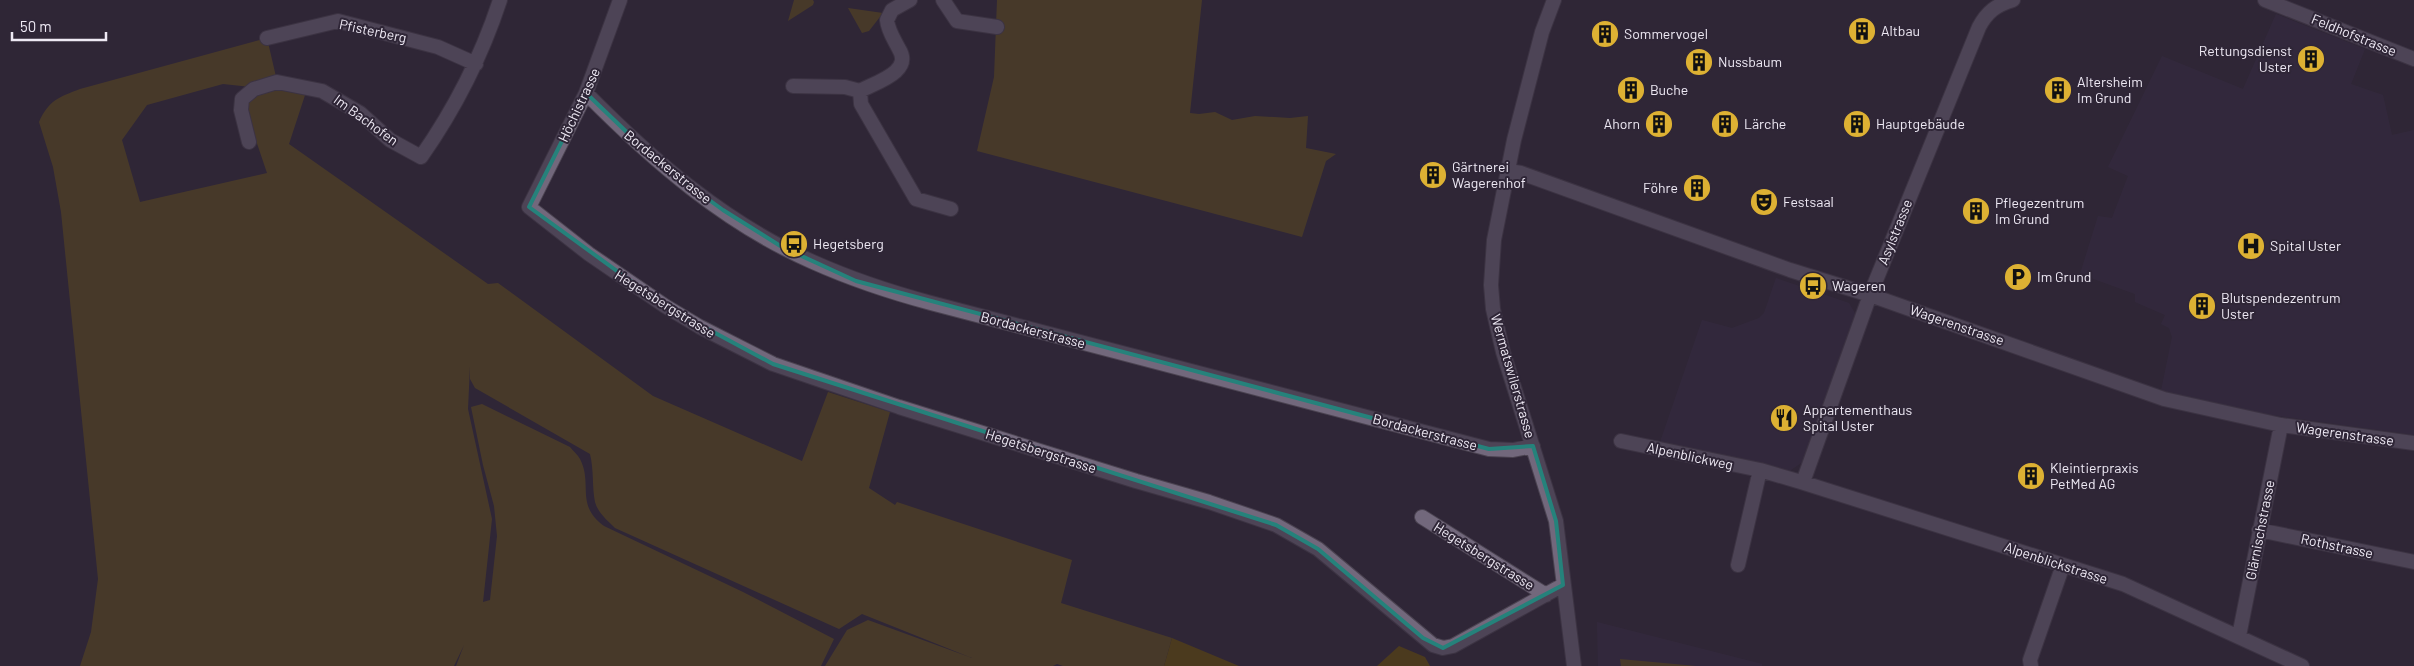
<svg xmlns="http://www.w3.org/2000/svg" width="2414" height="666" font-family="Barlow,sans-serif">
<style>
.built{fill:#372c43}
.green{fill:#655119;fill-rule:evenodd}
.forest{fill:#6d5300}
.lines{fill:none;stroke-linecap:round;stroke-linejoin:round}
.street-casing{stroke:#4b4351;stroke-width:16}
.street{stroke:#72687c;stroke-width:14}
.marked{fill:none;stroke:#25827b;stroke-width:4;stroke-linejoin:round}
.labels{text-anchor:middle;stroke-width:4;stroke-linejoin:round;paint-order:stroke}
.street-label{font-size:14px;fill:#eee9f4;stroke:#2f2637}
.poi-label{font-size:14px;fill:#eee9f4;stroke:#2f2637;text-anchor:start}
</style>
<rect width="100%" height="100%" fill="#2f2637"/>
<path class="built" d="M 2276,14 L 2365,49 L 2351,84 L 2383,95 L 2392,135 L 2414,130 L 2414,435 L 2244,411 L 2215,406 L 2161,391 L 2172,337 L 2169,328 L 2161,324 L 2165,315 L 2135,302 L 2135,294 L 2080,274 L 2098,216 L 2112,218 L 2128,176 L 2108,167 L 2162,56 L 2243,89 Z
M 1776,278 L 1849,303 L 1856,315 L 1804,461 L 1788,472 L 1659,445 L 1702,320 L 1732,328 L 1759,318 L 1764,313 Z
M 1597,622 L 1762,664 L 1762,666 L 1598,666 Z"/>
<path class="green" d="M 794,0 L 813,0 L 814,2 L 813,5 L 788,21 Z
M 997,0 L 1202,0 L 1190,113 L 1199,114 L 1215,112 L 1232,120 L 1255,116 L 1290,118 L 1308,116 L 1306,148 L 1336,154 L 1326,161 L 1302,237 L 977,151 L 994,77 Z
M 848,8 L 883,13 L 869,31 L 862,33 Z
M 267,38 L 277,81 L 308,86 L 289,144 L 488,284 L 498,283 L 653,396 L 802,461 L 828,392 L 890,412 L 869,488 L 895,505 L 897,502 L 1072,560 L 1061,603 L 1172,638 L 1164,666 L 1063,666 L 1057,664 L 1053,666 L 825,666 L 847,630 L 868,620 L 972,658 L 862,614 L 839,629 L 615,528 C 608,521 598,513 595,502 C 592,487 594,470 590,454 L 475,388 L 470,379 L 470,366 L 468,409 L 492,519 L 483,602 L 490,600 L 497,536 L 494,506 L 483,465 L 471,407 L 482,404 L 570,447 C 573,451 578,455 580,459 C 593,484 575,505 604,526 L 743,592 L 834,639 L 821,666 L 456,666 L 464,645 L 454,666 L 80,666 L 91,632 L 98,579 L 61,212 L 53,167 L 39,122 C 49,100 59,97 80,89 ZM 223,84 L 251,87 L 242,99 L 267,173 L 140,202 L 122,140 L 147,105 Z
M 1620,659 L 1696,666 L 1621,666 Z"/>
<path class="forest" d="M 1172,638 L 1239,666 L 1164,666 Z
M 1399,646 L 1425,657 L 1430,666 L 1377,666 Z"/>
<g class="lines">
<defs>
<path id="street" d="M 620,0 L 586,93 L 529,207 L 589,254 L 665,306 L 700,327 L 773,364 L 899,407 L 1136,481 L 1209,502 L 1276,525 L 1318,549 L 1433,645 L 1443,648 L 1453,646 L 1563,585
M 943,0 L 957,21 L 997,27
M 1554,0 L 1542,32 L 1514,140 L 1494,240 L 1491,285 L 1493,309 L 1503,352 L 1556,521 L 1574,666
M 2265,0 L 2414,59
M 267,38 L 338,21 L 438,47 L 476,64
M 793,86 L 845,87 L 860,91 C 876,82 913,72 899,49 C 894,39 888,31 887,20 L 892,10 L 910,0
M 860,91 L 861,104 L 916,199 L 951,209
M 586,93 C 652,160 726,224 813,262 C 851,279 890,292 931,303 L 1489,449 L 1513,450 L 1533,446
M 249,142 L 241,110 L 242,99 L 254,89 L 277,82 L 322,91 L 360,113 L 390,140 L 421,157 C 456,107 481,58 500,0
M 1509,171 L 1521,173 L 1790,270 L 1870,295 L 2164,399 L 2281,425 L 2414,443
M 1621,441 L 1760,470 L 1801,482 L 2123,584 L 2302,666
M 1803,482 L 1870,295 L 1979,27 C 1987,12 1996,5 2013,0
M 1422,517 L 1546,595
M 2259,530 L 2414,562
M 1738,565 L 1760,470
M 2239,636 L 2281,425
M 2031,666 L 2030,660 L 2063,565"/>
</defs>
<use href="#street" class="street-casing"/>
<use href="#street" class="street"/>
</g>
<path d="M0 0H2414V666H0ZM 586,93 L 661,165 L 723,210 L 782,247 L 856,281 L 1489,449 L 1533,446 L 1556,521 L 1563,585 L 1443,648 L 1423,638 L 1318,549 L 1276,525 L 773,364 L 665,306 L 529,207 Z" fill="#2f2637" fill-opacity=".55" fill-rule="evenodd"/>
<path class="marked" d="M 586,93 L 661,165 L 723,210 L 782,247 L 856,281 L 1489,449 L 1533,446 L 1556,521 L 1563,585 L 1443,648 L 1423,638 L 1318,549 L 1276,525 L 773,364 L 665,306 L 529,207 Z"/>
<defs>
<symbol id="building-disc" viewBox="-11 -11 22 22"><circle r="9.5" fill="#ddb133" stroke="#2f2637"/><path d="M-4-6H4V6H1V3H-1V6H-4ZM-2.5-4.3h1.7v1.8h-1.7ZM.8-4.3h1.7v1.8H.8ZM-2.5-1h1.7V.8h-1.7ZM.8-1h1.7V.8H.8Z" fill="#111"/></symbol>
<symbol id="theatre-disc" viewBox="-11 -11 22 22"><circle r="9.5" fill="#ddb133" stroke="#2f2637"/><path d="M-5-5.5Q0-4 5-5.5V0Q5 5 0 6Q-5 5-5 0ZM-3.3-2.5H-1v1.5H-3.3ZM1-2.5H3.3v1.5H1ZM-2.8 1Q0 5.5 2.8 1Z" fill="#111"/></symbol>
<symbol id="bus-disc" viewBox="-11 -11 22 22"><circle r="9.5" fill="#ddb133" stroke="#2f2637"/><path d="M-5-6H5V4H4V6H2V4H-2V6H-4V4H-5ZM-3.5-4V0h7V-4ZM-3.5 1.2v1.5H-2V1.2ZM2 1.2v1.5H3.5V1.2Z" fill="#111"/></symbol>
<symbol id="hospital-disc" viewBox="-11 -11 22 22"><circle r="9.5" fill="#ddb133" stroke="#2f2637"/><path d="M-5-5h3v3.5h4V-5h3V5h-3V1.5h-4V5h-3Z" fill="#111"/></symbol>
<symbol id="parking-disc" viewBox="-11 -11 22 22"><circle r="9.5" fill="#ddb133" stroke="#2f2637"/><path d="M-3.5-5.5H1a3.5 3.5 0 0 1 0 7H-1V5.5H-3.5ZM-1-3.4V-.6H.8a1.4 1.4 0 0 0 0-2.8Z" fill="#111"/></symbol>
<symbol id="restaurant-disc" viewBox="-11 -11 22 22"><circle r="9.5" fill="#ddb133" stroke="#2f2637"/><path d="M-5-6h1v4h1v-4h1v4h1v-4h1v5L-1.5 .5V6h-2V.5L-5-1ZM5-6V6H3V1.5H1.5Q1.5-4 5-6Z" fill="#111"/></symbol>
</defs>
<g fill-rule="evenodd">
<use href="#building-disc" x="1846" y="15" width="32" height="32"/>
<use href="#building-disc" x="1589" y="18" width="32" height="32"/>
<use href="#building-disc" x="2295" y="43" width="32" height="32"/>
<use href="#building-disc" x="1683" y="46" width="32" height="32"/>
<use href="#building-disc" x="1615" y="74" width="32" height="32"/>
<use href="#building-disc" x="2042" y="74" width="32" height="32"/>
<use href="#building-disc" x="1643" y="108" width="32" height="32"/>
<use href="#building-disc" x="1709" y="108" width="32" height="32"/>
<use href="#building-disc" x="1841" y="108" width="32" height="32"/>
<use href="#building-disc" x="1417" y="159" width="32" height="32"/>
<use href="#building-disc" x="1681" y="172" width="32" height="32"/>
<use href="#theatre-disc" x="1748" y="186" width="32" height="32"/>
<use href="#building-disc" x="1960" y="195" width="32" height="32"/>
<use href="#bus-disc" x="778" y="228" width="32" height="32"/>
<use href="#hospital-disc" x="2235" y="230" width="32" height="32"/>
<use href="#parking-disc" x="2002" y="261" width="32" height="32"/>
<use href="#bus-disc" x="1797" y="270" width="32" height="32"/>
<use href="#building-disc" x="2186" y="290" width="32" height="32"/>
<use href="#restaurant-disc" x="1768" y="402" width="32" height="32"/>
<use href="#building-disc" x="2015" y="460" width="32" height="32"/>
</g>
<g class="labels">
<g class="street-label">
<text transform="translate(373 31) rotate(12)" y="5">Pfisterberg</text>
<text transform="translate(2354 35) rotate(22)" y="5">Feldhofstrasse</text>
<text transform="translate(579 105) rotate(-65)" y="5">Höchistrasse</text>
<text transform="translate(366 120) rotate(36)" y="5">Im Bachofen</text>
<text transform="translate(668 167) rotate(39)" y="5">Bordackerstrasse</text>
<text transform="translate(1895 232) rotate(-68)" y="5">Asylstrasse</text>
<text transform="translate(665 304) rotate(32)" y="5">Hegetsbergstrasse</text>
<text transform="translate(1957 325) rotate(19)" y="5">Wagerenstrasse</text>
<text transform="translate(1033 330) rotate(15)" y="5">Bordackerstrasse</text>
<text transform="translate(1513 376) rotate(74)" y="5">Wermatswilerstrasse</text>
<text transform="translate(1425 432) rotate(15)" y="5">Bordackerstrasse</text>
<text transform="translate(2345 434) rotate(8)" y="5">Wagerenstrasse</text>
<text transform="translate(1041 451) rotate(18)" y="5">Hegetsbergstrasse</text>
<text transform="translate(1690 456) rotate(12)" y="5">Alpenblickweg</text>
<text transform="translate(2260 530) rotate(-79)" y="5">Glärnischstrasse</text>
<text transform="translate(2337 546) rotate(12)" y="5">Rothstrasse</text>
<text transform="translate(1484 556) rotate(32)" y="5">Hegetsbergstrasse</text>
<text transform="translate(2056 563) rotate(18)" y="5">Alpenblickstrasse</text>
</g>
<g class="poi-label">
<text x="1881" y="36">Altbau</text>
<text x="1624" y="39">Sommervogel</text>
<text x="2292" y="56" text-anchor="end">Rettungsdienst<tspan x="2292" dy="16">Uster</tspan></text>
<text x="1718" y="67">Nussbaum</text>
<text x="2077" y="87">Altersheim<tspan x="2077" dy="16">Im Grund</tspan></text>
<text x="1650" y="95">Buche</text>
<text x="1640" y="129" text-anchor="end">Ahorn</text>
<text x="1744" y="129">Lärche</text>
<text x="1876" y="129">Hauptgebäude</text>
<text x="1452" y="172">Gärtnerei<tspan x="1452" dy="16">Wagerenhof</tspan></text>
<text x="1678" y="193" text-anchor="end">Föhre</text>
<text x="1783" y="207">Festsaal</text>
<text x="1995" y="208">Pflegezentrum<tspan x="1995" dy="16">Im Grund</tspan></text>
<text x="813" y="249">Hegetsberg</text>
<text x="2270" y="251">Spital Uster</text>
<text x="2037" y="282">Im Grund</text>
<text x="1832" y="291">Wageren</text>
<text x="2221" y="303">Blutspendezentrum<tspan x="2221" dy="16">Uster</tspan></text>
<text x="1803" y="415">Appartementhaus<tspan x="1803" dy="16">Spital Uster</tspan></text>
<text x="2050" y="473">Kleintierpraxis<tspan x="2050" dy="16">PetMed AG</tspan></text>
</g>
</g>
<path d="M12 32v8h94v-8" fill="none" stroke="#eee9f4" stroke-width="2.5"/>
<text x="20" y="32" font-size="15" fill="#eee9f4" stroke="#2f2637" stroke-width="4" paint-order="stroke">50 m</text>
</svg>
